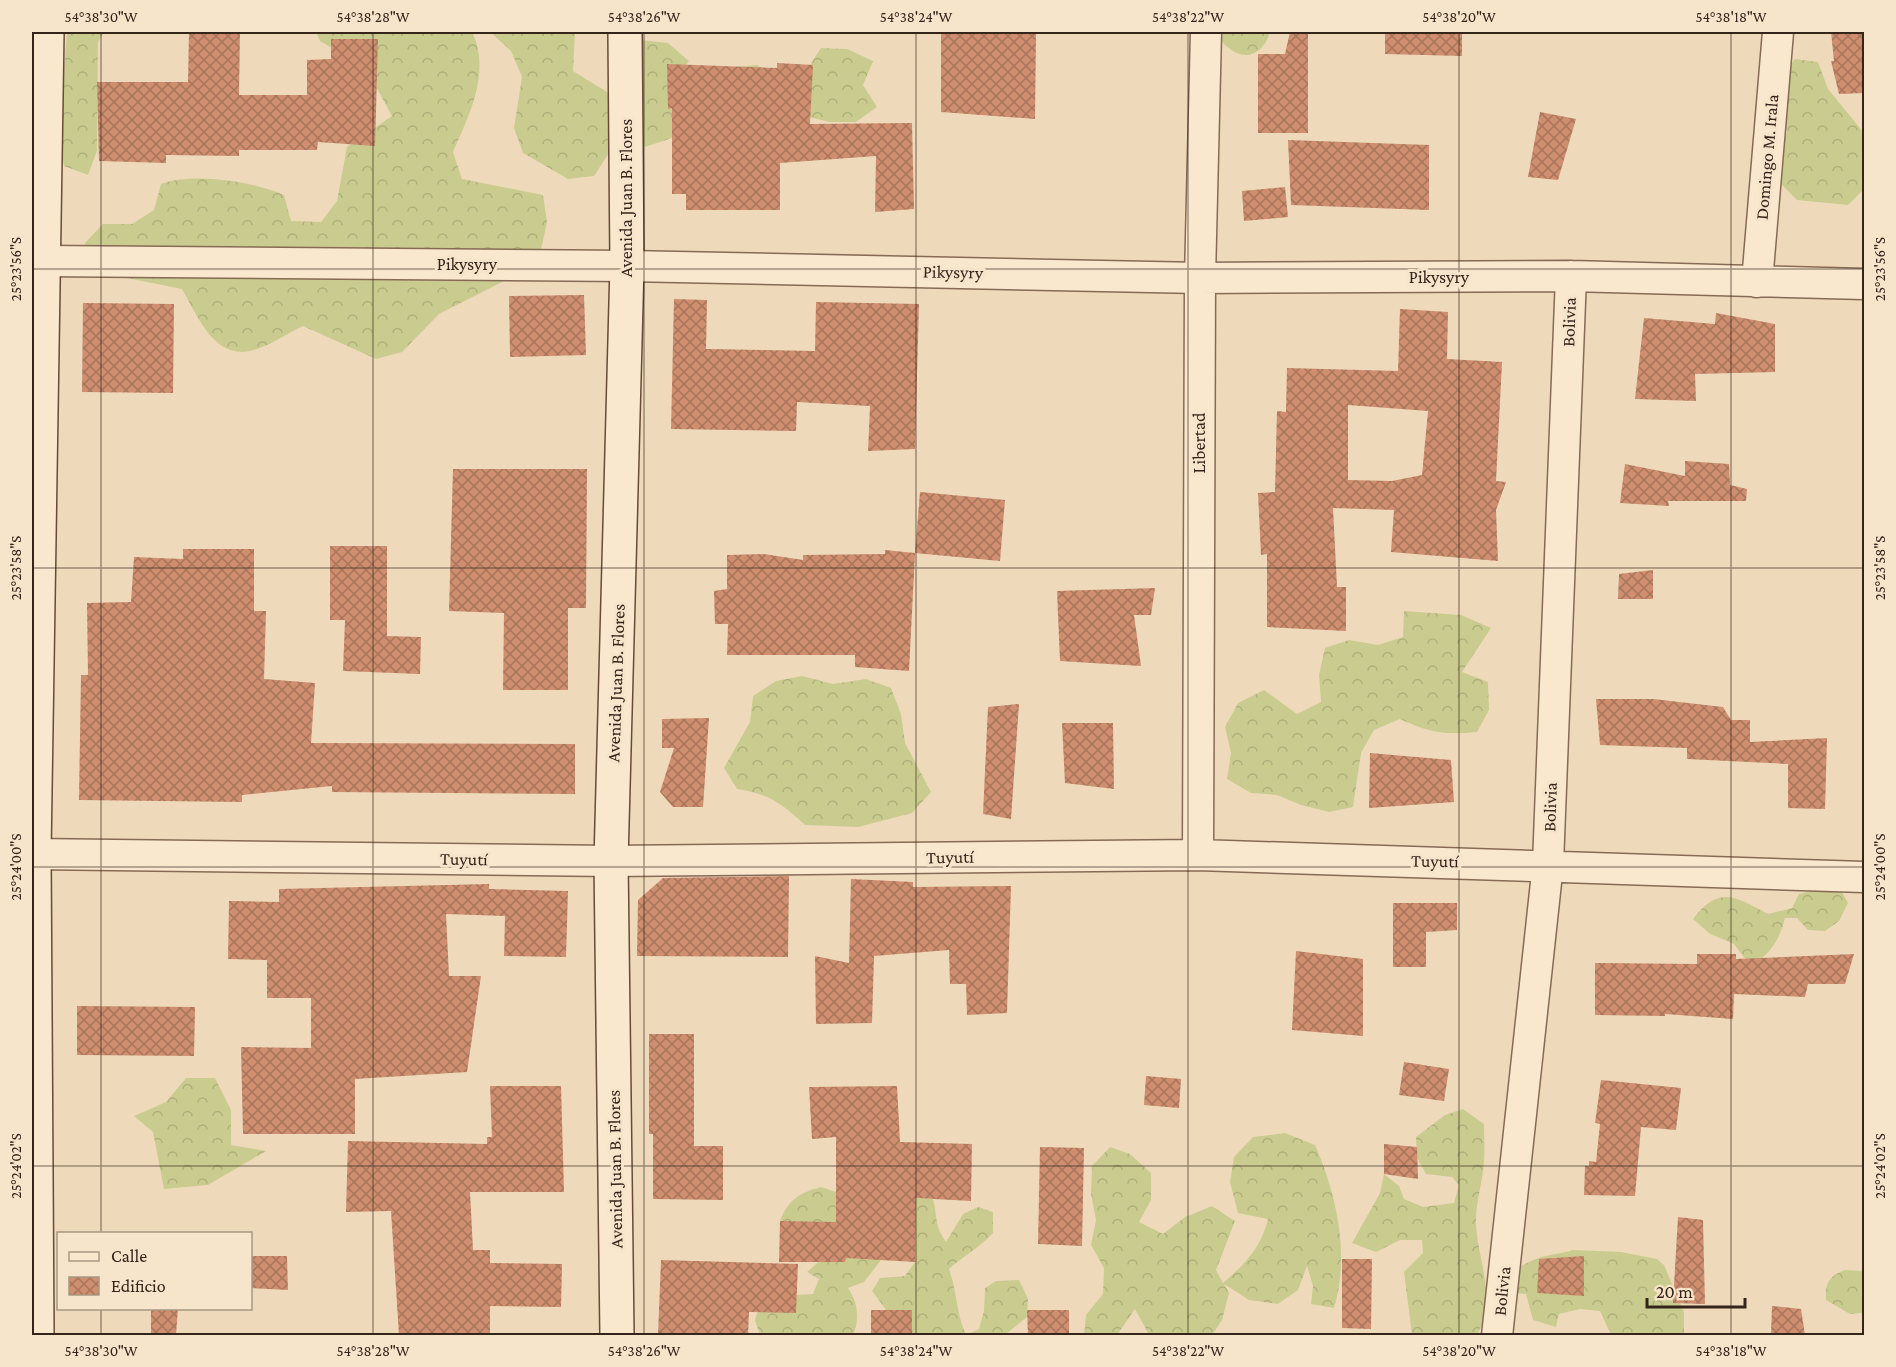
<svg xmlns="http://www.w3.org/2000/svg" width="1896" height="1367" font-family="'Crimson Pro',serif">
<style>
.forest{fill:url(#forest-crowns)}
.building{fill:url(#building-cross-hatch);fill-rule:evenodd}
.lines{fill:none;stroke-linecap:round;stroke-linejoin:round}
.street-casing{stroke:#866a55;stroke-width:33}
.secondary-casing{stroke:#674b38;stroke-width:36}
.street{stroke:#f9e8ce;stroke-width:30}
.secondary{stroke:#f9e8ce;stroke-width:33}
.ticks{fill:none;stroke:#34241a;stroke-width:1.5;stroke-opacity:0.45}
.labels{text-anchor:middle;stroke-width:6;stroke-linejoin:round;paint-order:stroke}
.street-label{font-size:18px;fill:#34241a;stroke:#f6e5ca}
.neatline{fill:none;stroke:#34241a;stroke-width:2}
.ticks-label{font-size:15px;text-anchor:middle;fill:#34241a}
</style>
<defs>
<pattern id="forest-crowns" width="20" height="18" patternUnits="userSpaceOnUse" patternTransform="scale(1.5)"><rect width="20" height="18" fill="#cacc8f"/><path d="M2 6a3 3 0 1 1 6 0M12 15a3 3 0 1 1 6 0" fill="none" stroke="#aeaf7b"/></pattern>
<pattern id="building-cross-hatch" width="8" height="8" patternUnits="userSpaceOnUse" patternTransform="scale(1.5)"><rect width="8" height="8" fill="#ce8e6f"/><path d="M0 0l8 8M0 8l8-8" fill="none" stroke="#a8745a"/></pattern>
</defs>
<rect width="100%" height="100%" fill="#eedabb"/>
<path class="forest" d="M 67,32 L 104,32 L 98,42 L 97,151 L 88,175 L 64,166 L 59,140 Z
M 316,32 L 472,32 C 491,71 470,114 453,152 L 462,179 L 543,195 L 547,222 L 535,277 L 510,278 L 439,314 L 402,352 L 376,359 L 303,326 C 288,333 273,344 257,349 C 216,364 198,317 182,289 L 82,269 L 85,243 L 103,224 L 132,224 L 154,210 L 161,184 C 193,172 252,181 284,195 L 291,221 L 321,222 L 337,201 L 347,147 L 392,116 L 366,68 L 320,41 Z
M 490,32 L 575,32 L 573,71 L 620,100 L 640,40 L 668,43 L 689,61 L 682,70 L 730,92 L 737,67 L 757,65 L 782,80 L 806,71 L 821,48 L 847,49 L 873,61 L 863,85 L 877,107 L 856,122 L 830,122 L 804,116 L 696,130 L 645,147 L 631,124 L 624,130 L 594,176 L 568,179 L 523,153 L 514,128 L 522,77 L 511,51 Z
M 1220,32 L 1270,32 C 1261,62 1235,62 1218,36 Z
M 1795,59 L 1818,62 L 1828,89 L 1864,133 L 1864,189 L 1848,205 L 1797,200 L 1778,181 L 1778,156 L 1787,132 L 1778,80 Z
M 1404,611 L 1461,615 L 1491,628 L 1462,672 L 1488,682 L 1489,710 L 1477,732 C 1445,735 1429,733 1400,719 L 1374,730 L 1361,753 L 1353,807 L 1329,812 L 1301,805 L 1277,795 L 1251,793 L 1227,779 L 1231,753 L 1225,727 L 1238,703 L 1264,690 L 1297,714 L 1321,702 L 1319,675 L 1325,648 L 1349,640 L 1378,645 L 1403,637 Z
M 802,676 L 833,684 L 866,679 L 891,688 L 901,714 L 905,743 L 931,792 L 912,813 L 858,827 L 805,825 C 781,803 769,794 737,789 L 724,768 L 750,722 L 753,696 L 776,681 Z
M 1826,887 L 1839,887 L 1848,903 L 1839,921 L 1825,931 L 1808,930 L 1797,918 L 1785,918 C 1780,938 1770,958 1749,964 L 1734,944 L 1710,934 L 1693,919 C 1719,885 1735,896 1768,914 L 1792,908 L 1799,894 Z
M 186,1078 L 215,1078 L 231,1110 L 231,1145 L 266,1151 L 208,1185 L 164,1189 L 153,1132 L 134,1116 L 166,1102 Z
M 1463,1109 L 1484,1124 C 1484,1136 1485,1149 1484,1161 C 1483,1181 1476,1201 1476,1221 C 1476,1257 1499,1299 1477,1335 L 1412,1335 L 1404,1272 L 1423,1253 L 1422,1240 L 1400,1240 L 1376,1252 L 1352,1243 L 1380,1193 L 1384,1174 L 1399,1186 L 1404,1199 L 1423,1207 L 1454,1203 L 1459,1185 L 1452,1177 L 1426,1174 L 1417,1158 L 1416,1137 L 1445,1115 Z
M 1285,1133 L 1315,1145 C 1337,1195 1350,1256 1334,1308 L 1311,1304 L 1313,1286 L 1307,1266 L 1298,1290 L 1278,1304 L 1249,1300 L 1224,1284 L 1229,1293 L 1222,1320 L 1212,1335 L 1149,1335 L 1135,1309 L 1117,1335 L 1084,1335 L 1086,1315 L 1103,1294 L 1104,1268 L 1091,1245 L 1096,1220 L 1091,1194 L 1092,1166 L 1110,1147 L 1130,1154 L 1151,1173 L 1151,1200 L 1139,1222 L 1163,1234 L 1185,1217 L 1212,1206 L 1235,1221 L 1216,1270 L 1223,1283 C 1245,1264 1261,1248 1268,1219 L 1238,1213 L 1230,1182 L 1234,1157 L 1253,1137 Z
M 821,1187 L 842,1194 L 885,1255 L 864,1282 L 848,1288 C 858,1303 860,1319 853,1335 L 760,1335 L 755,1320 L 762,1297 L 813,1294 L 819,1279 L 807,1272 L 829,1253 L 780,1221 C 788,1200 799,1193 821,1187 Z
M 912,1198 L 933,1199 C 938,1218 934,1225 946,1242 L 963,1214 L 978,1207 L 993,1212 L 993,1233 C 979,1248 964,1256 949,1269 C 957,1291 956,1313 966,1335 L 979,1329 L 984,1311 L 985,1288 L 996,1281 L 1019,1280 L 1028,1299 L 1027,1317 L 1005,1335 L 900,1335 L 890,1315 L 872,1291 L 880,1278 L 905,1276 L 915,1262 Z
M 1574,1250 L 1621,1252 L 1657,1259 L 1664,1265 L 1684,1312 L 1684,1335 L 1611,1335 L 1600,1311 L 1580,1309 L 1559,1314 L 1556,1327 L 1533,1320 L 1526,1294 L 1502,1292 C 1517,1257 1540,1258 1574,1250 Z
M 1845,1270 L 1864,1271 L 1864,1335 L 1862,1313 L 1850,1314 L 1826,1300 C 1825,1283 1829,1276 1845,1270 Z"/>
<path class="building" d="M 189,32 L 240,32 L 239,95 L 307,95 L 307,60 L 331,59 L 331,39 L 378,39 L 375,146 L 318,142 L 317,150 L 239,150 L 239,156 L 166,155 L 166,163 L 99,161 L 97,82 L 188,82 Z
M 941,32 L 1036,32 L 1035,119 L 941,112 Z
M 1290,32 L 1308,32 L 1308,133 L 1258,133 L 1258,54 L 1285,54 Z
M 1385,32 L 1462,32 L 1462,56 L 1385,54 Z
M 1831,32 L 1864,32 L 1864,93 L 1839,94 L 1831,61 L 1834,61 Z
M 777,63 L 813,65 L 810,124 L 912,123 L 914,209 L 875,212 L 876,156 L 780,163 L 780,210 L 686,210 L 686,194 L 672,194 L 672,108 L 668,109 L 667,64 L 777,68 Z
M 1540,112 L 1576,119 L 1558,180 L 1528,177 Z
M 1288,140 L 1429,145 L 1429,210 L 1291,205 Z
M 1285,187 L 1288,217 L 1244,221 L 1242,191 Z
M 584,295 L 586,355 L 510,357 L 509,296 Z
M 674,299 L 707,300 L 706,349 L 815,351 L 816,302 L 919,304 L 915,449 L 868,451 L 870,406 L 797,402 L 796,431 L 671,429 Z
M 83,303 L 174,304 L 173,393 L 82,392 Z
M 1400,309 L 1448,312 L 1447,359 L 1502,362 L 1496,481 L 1506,482 L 1496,510 L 1498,561 L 1391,552 L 1394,510 L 1333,508 L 1337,587 L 1346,587 L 1346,631 L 1267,627 L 1267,554 L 1261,555 L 1258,493 L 1275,492 L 1277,411 L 1286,412 L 1287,368 L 1398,371 ZM 1348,405 L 1428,411 L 1422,475 L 1392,481 L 1348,480 Z
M 1716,313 L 1775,324 L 1775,372 L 1695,374 L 1696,401 L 1635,399 L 1644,318 L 1715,324 Z
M 1685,461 L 1729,464 L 1730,485 L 1747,489 L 1746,501 L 1668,501 L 1669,506 L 1620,503 L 1625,464 L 1685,476 Z
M 453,469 L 587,469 L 586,608 L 568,608 L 568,690 L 503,690 L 504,613 L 449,611 Z
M 920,492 L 1005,500 L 1000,561 L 915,553 Z
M 330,546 L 387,546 L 387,636 L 421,637 L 420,674 L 343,671 L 345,620 L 330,620 Z
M 183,549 L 254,549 L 254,611 L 266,611 L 264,679 L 315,683 L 311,743 L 575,744 L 575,794 L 332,792 L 332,786 L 242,795 L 242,802 L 79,800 L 81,675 L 88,675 L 87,603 L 131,602 L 134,557 L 183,559 Z
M 885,550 L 915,553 L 909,671 L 855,667 L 855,655 L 727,655 L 728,624 L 715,624 L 714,591 L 727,589 L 727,555 L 764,554 L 803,560 L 803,555 L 885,554 Z
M 1653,570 L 1653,599 L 1618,599 L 1619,574 Z
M 1155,588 L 1151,615 L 1134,615 L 1141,666 L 1060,661 L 1057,591 Z
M 1596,699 L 1653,699 L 1723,707 L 1731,720 L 1750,720 L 1750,742 L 1827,738 L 1825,809 L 1788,808 L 1788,764 L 1687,759 L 1687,748 L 1600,745 Z
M 1019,704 L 1011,819 L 983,814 L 988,707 Z
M 709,718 L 703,807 L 673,807 L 660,792 L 674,748 L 662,748 L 662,719 Z
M 1062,723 L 1113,723 L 1114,789 L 1065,783 Z
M 1370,753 L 1451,760 L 1454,802 L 1369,808 Z
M 789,876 L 788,957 L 637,956 L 638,900 L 663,878 Z
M 851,879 L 913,882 L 913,887 L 1011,886 L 1007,1013 L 967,1015 L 966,984 L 950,984 L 949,950 L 874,956 L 872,1023 L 816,1024 L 815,956 L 849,963 Z
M 489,884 L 489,889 L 568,891 L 566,957 L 504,956 L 505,916 L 446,914 L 449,976 L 481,976 L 467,1072 L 355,1079 L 355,1134 L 243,1134 L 241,1047 L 311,1048 L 311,998 L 267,998 L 267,960 L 228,959 L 229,901 L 279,902 L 279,889 Z
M 1393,903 L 1457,903 L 1457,930 L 1426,932 L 1426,967 L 1393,967 Z
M 1296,951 L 1363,959 L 1363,1036 L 1292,1030 Z
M 1697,954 L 1736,954 L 1736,959 L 1854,954 L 1845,984 L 1808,984 L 1805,997 L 1734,994 L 1733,1019 L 1665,1014 L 1665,1016 L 1595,1015 L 1595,963 L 1697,964 Z
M 77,1006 L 195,1007 L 194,1056 L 77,1055 Z
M 649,1034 L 694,1034 L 694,1146 L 723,1146 L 723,1200 L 653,1199 L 653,1134 L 649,1134 Z
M 1404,1062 L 1449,1069 L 1444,1101 L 1399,1095 Z
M 1146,1076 L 1181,1079 L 1179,1108 L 1144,1105 Z
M 1601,1080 L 1681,1088 L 1676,1130 L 1641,1127 L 1635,1196 L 1584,1195 L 1585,1166 L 1589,1166 L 1589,1161 L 1596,1162 L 1600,1124 L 1595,1123 Z
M 490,1086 L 561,1086 L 564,1192 L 470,1192 L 473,1250 L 490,1250 L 490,1263 L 562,1264 L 561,1307 L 490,1306 L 490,1335 L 399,1335 L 391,1211 L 346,1212 L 348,1141 L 487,1144 L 487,1137 L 492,1137 Z
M 897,1086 L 900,1142 L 972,1144 L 971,1201 L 916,1198 L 915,1262 L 846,1258 L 845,1262 L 779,1262 L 780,1221 L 836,1222 L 836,1137 L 812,1139 L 809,1087 Z
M 1384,1144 L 1417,1147 L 1418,1179 L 1384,1174 Z
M 1040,1147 L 1084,1148 L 1082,1246 L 1038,1244 Z
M 1678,1217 L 1703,1220 L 1705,1304 L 1673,1303 Z
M 250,1256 L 287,1256 L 288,1290 L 250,1288 Z
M 1584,1256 L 1584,1296 L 1537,1293 L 1539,1259 Z
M 1342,1259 L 1372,1259 L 1371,1329 L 1342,1328 Z
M 661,1260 L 798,1264 L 796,1313 L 749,1312 L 748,1335 L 658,1335 Z
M 1772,1306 L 1801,1309 L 1805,1335 L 1771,1335 Z
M 151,1308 L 178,1308 L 176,1335 L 151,1335 Z
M 871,1310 L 912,1310 L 912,1335 L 871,1335 Z
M 1027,1310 L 1069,1310 L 1069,1335 L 1028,1335 Z"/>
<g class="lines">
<defs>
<path id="street" d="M 42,261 L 627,266 L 1200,278 L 1571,276 L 1864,284
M 1757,282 L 1778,32
M 32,854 L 611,861 L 1198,855 L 1864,877
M 1198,855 L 1200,278 L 1206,32
M 1497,1336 L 1548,864 L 1571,276"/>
<path id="secondary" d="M 37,1336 L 34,853 L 47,32
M 617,1336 L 611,861 L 627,266 L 625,32"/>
</defs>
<use href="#street" class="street-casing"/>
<use href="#secondary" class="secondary-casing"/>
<use href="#street" class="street"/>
<use href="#secondary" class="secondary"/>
</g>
<path class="ticks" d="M 101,32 L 101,1234M 373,32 L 373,1336M 644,32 L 644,1336M 916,32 L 916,1336M 1188,32 L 1188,1336M 1459,32 L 1459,1336M 1731,32 L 1731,1336M 32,269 L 1864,269M 32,568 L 1864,568M 32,867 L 1864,867M 32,1166 L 1864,1166M 101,1308 L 101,1336"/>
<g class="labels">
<g class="street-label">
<text transform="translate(1767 157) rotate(-85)" y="6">Domingo M. Irala</text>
<text transform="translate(626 198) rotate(-90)" y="6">Avenida Juan B. Flores</text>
<text x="467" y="270">Pikysyry</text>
<text transform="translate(953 272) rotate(1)" y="6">Pikysyry</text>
<text x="1439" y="283">Pikysyry</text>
<text transform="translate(1569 322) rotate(-88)" y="6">Bolivia</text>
<text transform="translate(1199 443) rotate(-90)" y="6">Libertad</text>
<text transform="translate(616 683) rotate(-88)" y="6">Avenida Juan B. Flores</text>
<text transform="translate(1550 807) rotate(-88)" y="6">Bolivia</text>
<text transform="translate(950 857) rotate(-1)" y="6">Tuyutí</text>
<text transform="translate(464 859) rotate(1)" y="6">Tuyutí</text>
<text transform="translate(1435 861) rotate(1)" y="6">Tuyutí</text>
<text transform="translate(615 1169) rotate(-91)" y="6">Avenida Juan B. Flores</text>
<text transform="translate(1502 1291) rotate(-84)" y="6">Bolivia</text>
</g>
</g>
<rect width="1896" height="1367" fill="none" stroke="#f6e5ca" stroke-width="66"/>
<rect x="57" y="1232" width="195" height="78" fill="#f6e5ca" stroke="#a89884" stroke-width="1.5"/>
<rect x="69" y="1252" width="30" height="9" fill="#f9e8ce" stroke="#a89884" stroke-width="1.5"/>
<text x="111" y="1262" font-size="18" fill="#34241a">Calle</text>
<rect x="69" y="1277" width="30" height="18" fill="url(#building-cross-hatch)" stroke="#a89884" stroke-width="1.5"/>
<text x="111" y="1292" font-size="18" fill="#34241a">Edificio</text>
<path d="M1647 1298v9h98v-9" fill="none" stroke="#34241a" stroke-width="3"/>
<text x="1656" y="1298" font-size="18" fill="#34241a" stroke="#f6e5ca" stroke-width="4.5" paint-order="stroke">20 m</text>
<rect x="33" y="33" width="1830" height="1301" class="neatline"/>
<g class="ticks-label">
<text x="101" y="22">54°38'30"W</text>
<text x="373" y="22">54°38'28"W</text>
<text x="644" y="22">54°38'26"W</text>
<text x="916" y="22">54°38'24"W</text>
<text x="1188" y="22">54°38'22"W</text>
<text x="1459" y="22">54°38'20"W</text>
<text x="1731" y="22">54°38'18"W</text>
<text transform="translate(16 269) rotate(-90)" y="5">25°23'56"S</text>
<text transform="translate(1880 269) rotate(-90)" y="5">25°23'56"S</text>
<text transform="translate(16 568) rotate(-90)" y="5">25°23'58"S</text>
<text transform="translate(1880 568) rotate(-90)" y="5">25°23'58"S</text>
<text transform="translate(16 867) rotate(-90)" y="5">25°24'00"S</text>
<text transform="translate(1880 867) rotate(-90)" y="5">25°24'00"S</text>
<text transform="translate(16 1166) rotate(-90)" y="5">25°24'02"S</text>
<text transform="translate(1880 1166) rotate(-90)" y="5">25°24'02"S</text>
<text x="101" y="1356">54°38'30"W</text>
<text x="373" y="1356">54°38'28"W</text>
<text x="644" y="1356">54°38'26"W</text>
<text x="916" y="1356">54°38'24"W</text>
<text x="1188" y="1356">54°38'22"W</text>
<text x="1459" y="1356">54°38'20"W</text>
<text x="1731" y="1356">54°38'18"W</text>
</g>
</svg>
